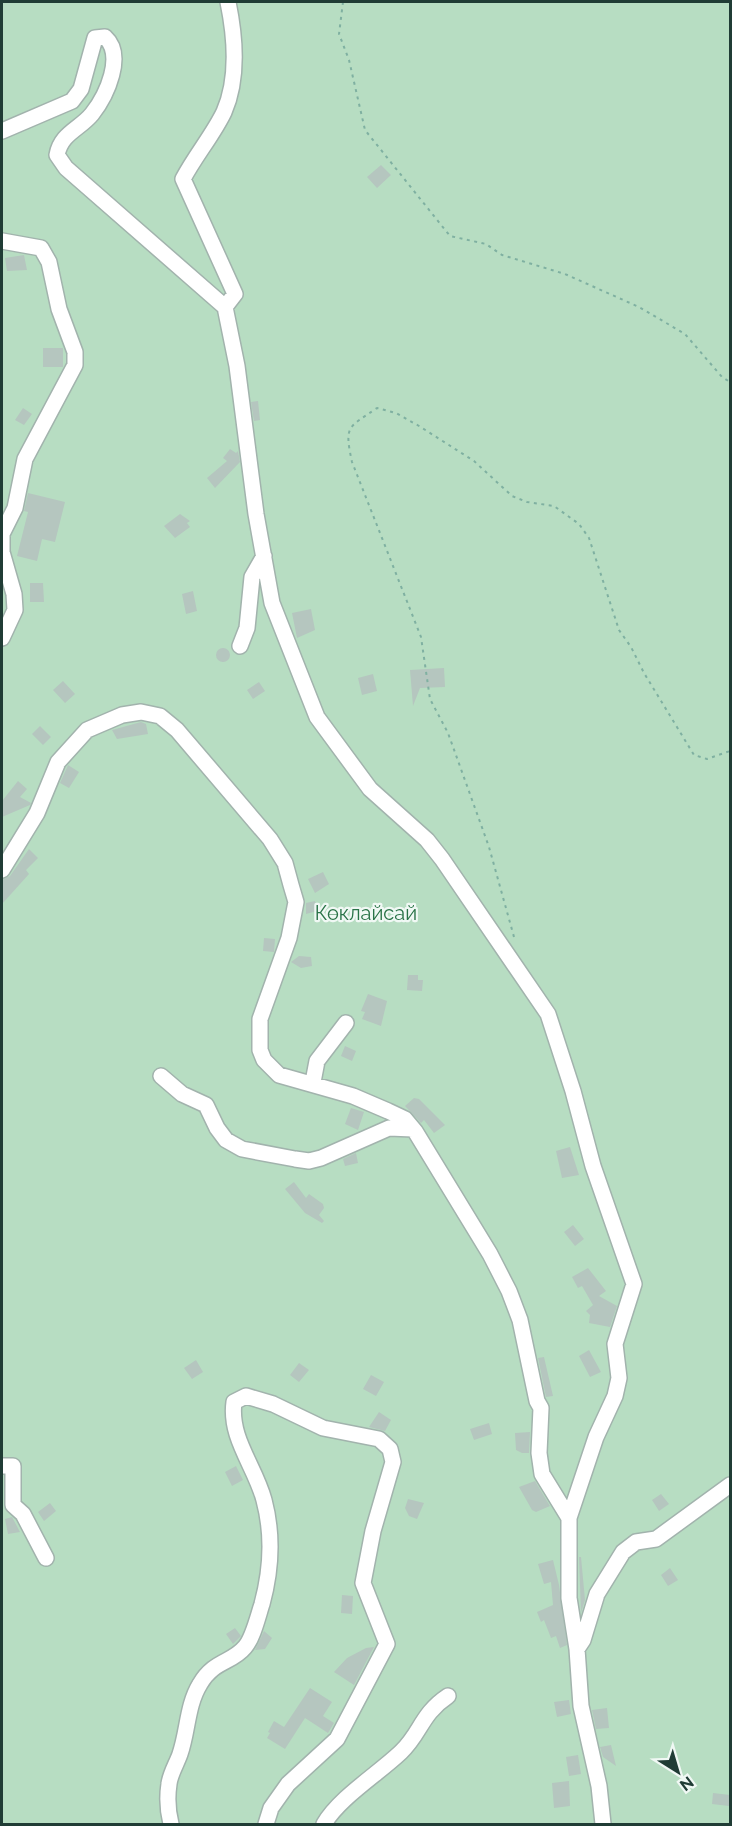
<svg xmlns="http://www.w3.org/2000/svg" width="732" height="1826" font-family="Raleway,sans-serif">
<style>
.green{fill:#b7ddc2}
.building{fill:#b5c6bf}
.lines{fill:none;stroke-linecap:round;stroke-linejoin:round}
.minor-casing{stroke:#a2b3ad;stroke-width:18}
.path{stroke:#7fb0a1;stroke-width:2;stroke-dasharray:3 4.5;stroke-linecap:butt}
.minor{stroke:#fff;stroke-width:15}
.labels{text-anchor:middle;stroke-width:4.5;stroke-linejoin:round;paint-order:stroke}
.park-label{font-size:20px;fill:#297347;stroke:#f0f8f4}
</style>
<rect width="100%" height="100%" fill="#dfebe6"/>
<path class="green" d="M 2,2 L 730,2 L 730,1824 L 2,1824 Z"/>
<path class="building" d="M 381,165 L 391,175 L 377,188 L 367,177 Z
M 24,255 L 27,270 L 7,271 L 5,258 Z
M 43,348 L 63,348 L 63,367 L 43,367 Z
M 258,401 L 260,420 L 254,421 L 251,402 Z
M 23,408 L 32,414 L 24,425 L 15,420 Z
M 230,449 L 236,453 L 238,451 L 240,462 L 215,488 L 207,478 L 227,461 L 223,458 Z
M 28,493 L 65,502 L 55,542 L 42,539 L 37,561 L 17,556 L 28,512 L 24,511 Z
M 180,514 L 190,521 L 187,523 L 190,527 L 175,538 L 164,526 Z
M 30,583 L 43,583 L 44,602 L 30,602 Z
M 193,591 L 197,611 L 186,614 L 182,594 Z
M 311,609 L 315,630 L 297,638 L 292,613 Z
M216 655a7 7 0 1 1 14 0a7 7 0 1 1-14 0Z
M 444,668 L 445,687 L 420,688 L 413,706 L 410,670 Z
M 373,674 L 377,691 L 362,695 L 358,678 Z
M 63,681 L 75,694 L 65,703 L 53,690 Z
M 259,682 L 265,691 L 253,699 L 247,690 Z
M 141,722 L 146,724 L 148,734 L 117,739 L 112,730 Z
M 40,726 L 51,737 L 43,745 L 32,734 Z
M 68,765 L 79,772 L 69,788 L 60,783 Z
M 18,781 L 27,789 L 20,797 L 31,803 L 30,805 L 2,817 L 2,801 Z
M 29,849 L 38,858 L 26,870 L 29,874 L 2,904 L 2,880 L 10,876 Z
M 323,872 L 329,884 L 315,893 L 308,879 Z
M 315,901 L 317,911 L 306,914 L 306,903 Z
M 264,938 L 275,939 L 274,952 L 263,951 Z
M 299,956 L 311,957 L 312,966 L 301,968 L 291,962 Z
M 408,975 L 418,975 L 418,980 L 423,980 L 422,991 L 407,990 Z
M 368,994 L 387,1001 L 381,1026 L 362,1019 L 365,1012 L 361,1011 Z
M 345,1046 L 356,1051 L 352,1061 L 341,1056 Z
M 414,1098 L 419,1099 L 445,1125 L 434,1133 L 424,1120 L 421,1123 L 405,1106 Z
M 351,1108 L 364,1112 L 358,1130 L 345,1124 Z
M 570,1147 L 579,1175 L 562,1178 L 556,1151 Z
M 356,1153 L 358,1163 L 345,1166 L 343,1159 Z
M 294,1182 L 306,1198 L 309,1194 L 323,1204 L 324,1208 L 319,1215 L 324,1221 L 322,1223 L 305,1213 L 285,1189 Z
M 573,1225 L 584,1239 L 575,1246 L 564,1232 Z
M 588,1268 L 606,1291 L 599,1296 L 617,1306 L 610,1327 L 589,1323 L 590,1315 L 586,1311 L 593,1305 L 582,1286 L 578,1288 L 572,1277 Z
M 589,1350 L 601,1372 L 590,1377 L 579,1356 Z
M 544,1357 L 553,1396 L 546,1397 L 538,1358 Z
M 196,1360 L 203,1372 L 192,1379 L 184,1368 Z
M 299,1363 L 309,1370 L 299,1382 L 290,1375 Z
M 371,1375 L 384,1382 L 376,1396 L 363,1389 Z
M 379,1412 L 391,1420 L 385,1431 L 369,1427 Z
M 489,1423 L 492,1434 L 474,1440 L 470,1429 Z
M 530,1432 L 529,1453 L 522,1453 L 516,1450 L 515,1433 Z
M 236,1466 L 243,1480 L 232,1486 L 225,1472 Z
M 535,1481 L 550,1506 L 536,1512 L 532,1510 L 519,1487 Z
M 661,1494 L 669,1504 L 659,1511 L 652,1500 Z
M 408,1499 L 424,1503 L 417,1519 L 409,1516 L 405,1508 Z
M 50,1503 L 56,1511 L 44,1521 L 38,1512 Z
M 12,1517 L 20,1532 L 8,1534 L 5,1519 Z
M 579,1557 L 581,1557 L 585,1600 L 581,1613 Z
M 553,1560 L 559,1585 L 567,1645 L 560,1648 L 556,1636 L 551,1638 L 544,1620 L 541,1622 L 537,1612 L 553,1605 L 551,1582 L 544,1584 L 538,1564 Z
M 670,1568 L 678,1580 L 668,1586 L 661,1575 Z
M 342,1595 L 353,1596 L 352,1614 L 341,1613 Z
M 235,1628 L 241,1636 L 233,1644 L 226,1634 Z
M 264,1631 L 272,1638 L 265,1649 L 255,1650 Z
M 374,1647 L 354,1685 L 334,1672 L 347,1658 L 366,1648 Z
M 310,1688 L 332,1702 L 323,1716 L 334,1723 L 328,1733 L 305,1718 L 285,1749 L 267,1738 L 270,1733 L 268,1732 L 274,1721 L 284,1727 Z
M 569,1700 L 571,1714 L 557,1717 L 554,1702 Z
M 607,1708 L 609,1728 L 596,1729 L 592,1710 Z
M 611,1745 L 616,1766 L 603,1757 L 600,1747 Z
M 578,1755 L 581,1774 L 569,1776 L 566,1757 Z
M 569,1781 L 570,1806 L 554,1808 L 552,1783 Z
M 713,1793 L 730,1795 L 729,1806 L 712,1804 Z"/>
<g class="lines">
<defs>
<path id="minor" d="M 2,131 L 72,101 L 81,89 L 95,38 L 105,37 C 125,55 107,95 92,114 C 80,129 61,133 57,155 L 66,168 L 225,307 L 237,366 L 256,514 L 272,603 L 317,717 L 370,789 L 427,840 L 442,859 L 548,1014 L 573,1091 L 593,1166 L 634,1284 L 615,1344 L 619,1378 L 615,1396 L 596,1437 L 569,1518
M 2,241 L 41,248 L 49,262 L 59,309 L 75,352 L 75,365 L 25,459 L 15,508 L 2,534 L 2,552 L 14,594 L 15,610 L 2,638
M 225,307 L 235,294 L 183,179 C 195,156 213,135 224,112 C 239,78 235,36 228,2
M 240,646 L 247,628 L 252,577 L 264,556
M 2,870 L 37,813 L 58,762 L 87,730 L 122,715 L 141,712 L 160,716 L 177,730 L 270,839 L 285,863 L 291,885 L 296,902 L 289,938 L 260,1019 L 260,1050 L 264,1060 L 279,1075 L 353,1096 L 388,1111 L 405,1119 L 415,1131 L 490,1254 L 509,1291 L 520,1320 L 537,1401 L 541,1408 L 539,1453 L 542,1474 L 569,1518 L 569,1598 L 577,1649 L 581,1706 L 599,1786 L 603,1824
M 161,1076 L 182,1094 L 206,1105 L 217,1128 L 226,1140 L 242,1149 L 295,1159 L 309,1161 L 321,1158 L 389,1128 L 413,1129
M 313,1082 L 317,1061 L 346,1023
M 2,1466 L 13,1466 L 13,1505 L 23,1514 L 46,1558
M 577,1649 L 583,1640 L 597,1594 L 623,1552 L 636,1542 L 656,1539 L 730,1485
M 171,1824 C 168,1812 167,1797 169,1784 C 170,1774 177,1763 180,1754 C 188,1731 187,1705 200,1684 C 214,1660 232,1663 245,1647 C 253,1638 258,1616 262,1604 C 271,1571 273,1534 264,1500 C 255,1466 229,1438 234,1402 L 246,1396 L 273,1404 L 323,1428 L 379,1439 L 390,1449 L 393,1462 L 373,1531 L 363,1583 L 387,1644 L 337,1739 L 288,1784 L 271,1808 L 266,1824
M 324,1824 C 339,1798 378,1774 401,1752 C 421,1733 421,1714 448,1696"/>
</defs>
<use href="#minor" class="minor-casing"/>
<path class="path" d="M 343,2 L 339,34 L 349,60 L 365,130 L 450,236 L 486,244 L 502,255 L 565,274 L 639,307 L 685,334 L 722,377 L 730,382
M 514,937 L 489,847 L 448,733 L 430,699 L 421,637 L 352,462 C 344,425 348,428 377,408 L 396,413 L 419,426 L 474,461 L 512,496 L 527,502 L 554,506 L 579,524 L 589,538 L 619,630 L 631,647 L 644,673 L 694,755 L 707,759 L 730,751"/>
<use href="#minor" class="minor"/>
</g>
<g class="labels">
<g class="park-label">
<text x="366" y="920">Көклайсай</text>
</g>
</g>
<rect width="732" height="1826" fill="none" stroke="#203c35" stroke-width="6"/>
<g transform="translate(678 1772) rotate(143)" stroke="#f0f8f4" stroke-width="4.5" paint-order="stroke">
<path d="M0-4.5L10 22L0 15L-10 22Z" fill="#203c35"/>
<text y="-9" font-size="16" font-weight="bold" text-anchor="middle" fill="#203c35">N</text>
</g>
</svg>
